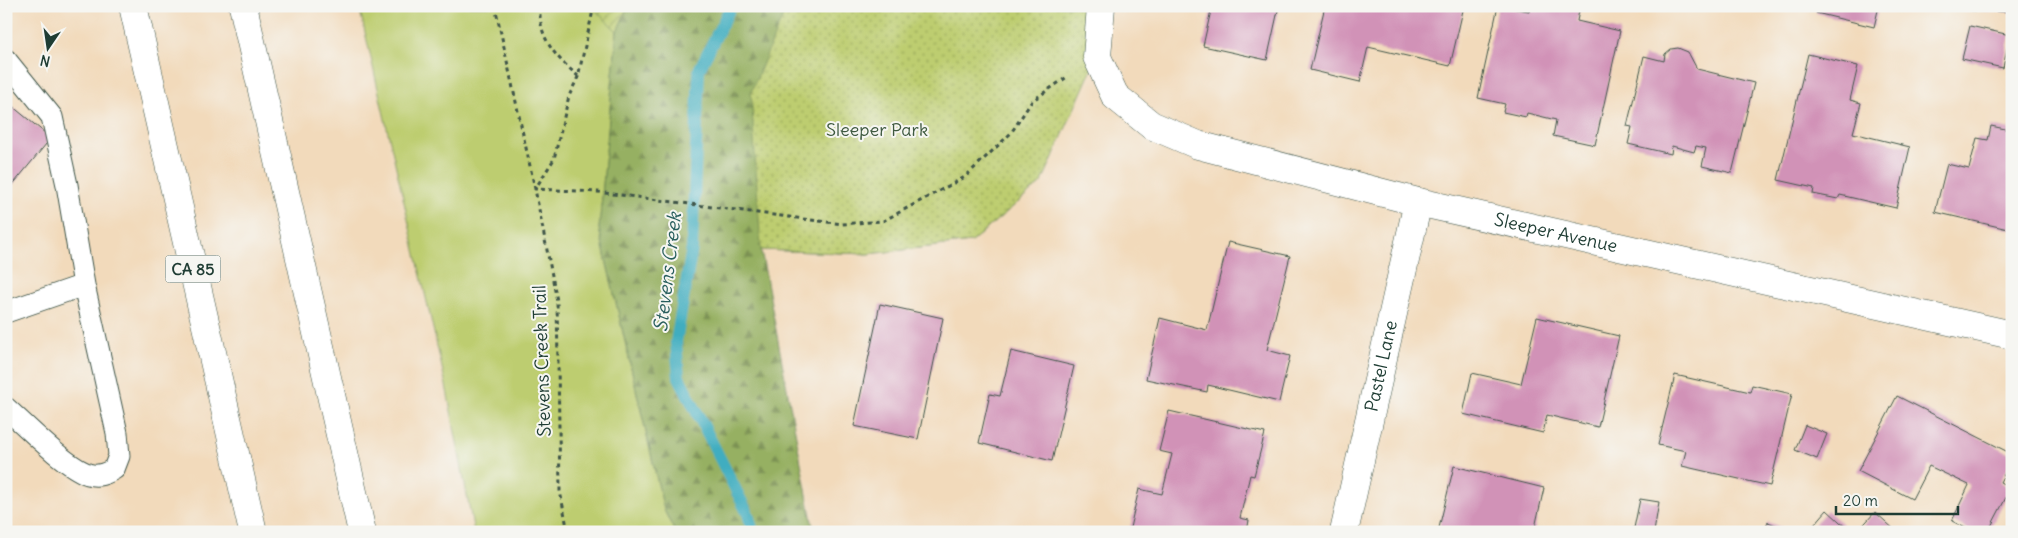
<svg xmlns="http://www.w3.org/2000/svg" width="2018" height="538" font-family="Delius,sans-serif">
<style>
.grass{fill:#bdcd6f;stroke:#6e8552}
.forest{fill:url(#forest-firs);stroke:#5a764b}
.park{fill:url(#park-dots);stroke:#6e8552}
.garden{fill:url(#garden-furrows);stroke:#6e8552}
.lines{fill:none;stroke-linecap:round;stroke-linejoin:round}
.stream{stroke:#41adc0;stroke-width:12}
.building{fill:#d192b7}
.lane-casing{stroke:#3f5548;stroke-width:23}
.street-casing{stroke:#3f5548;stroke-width:29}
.highway-casing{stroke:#3f5548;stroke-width:29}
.path{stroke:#3f5548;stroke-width:3;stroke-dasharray:4 4;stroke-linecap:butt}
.lane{stroke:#fff;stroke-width:21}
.street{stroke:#fff;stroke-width:28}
.highway{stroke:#fff;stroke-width:28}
.labels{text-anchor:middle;stroke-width:4;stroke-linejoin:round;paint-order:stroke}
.shield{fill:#f6f6f2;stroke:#60746d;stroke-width:1}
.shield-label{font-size:16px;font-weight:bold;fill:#1f3d34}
.park-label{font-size:18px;fill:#3f5a40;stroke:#f6f6f2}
.street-label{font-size:18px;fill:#1f3d34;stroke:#f6f6f2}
.water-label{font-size:19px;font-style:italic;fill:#295f5e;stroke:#f6f6f2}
</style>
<defs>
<pattern id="forest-firs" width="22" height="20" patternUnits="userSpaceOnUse" patternTransform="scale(1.25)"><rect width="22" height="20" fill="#96b062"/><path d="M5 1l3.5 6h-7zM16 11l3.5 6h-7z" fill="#7a9052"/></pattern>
<pattern id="park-dots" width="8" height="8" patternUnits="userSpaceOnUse" patternTransform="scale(1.25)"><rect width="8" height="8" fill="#bdcd6f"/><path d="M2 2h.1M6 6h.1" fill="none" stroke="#99a85c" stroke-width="1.8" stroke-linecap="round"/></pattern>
<pattern id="garden-furrows" width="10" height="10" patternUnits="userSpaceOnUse" patternTransform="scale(1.25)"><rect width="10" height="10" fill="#bdcd6f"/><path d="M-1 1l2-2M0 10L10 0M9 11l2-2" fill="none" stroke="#99a85c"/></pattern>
</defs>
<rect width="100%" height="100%" fill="#f6f6f2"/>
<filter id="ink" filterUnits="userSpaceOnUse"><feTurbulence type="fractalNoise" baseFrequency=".02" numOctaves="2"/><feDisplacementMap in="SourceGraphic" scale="10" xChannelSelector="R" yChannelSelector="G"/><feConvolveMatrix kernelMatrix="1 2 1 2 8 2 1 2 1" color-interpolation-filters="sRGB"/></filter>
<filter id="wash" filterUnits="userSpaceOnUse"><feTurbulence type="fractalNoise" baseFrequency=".0096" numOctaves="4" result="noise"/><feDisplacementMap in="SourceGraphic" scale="20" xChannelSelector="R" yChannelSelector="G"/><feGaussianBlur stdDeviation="1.12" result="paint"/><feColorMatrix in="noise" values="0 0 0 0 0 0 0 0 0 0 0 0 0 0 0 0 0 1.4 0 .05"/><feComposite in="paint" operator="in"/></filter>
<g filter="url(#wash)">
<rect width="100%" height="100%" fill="#f2dabb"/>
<path class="grass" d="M 359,6 L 628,6 L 617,31 L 599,229 L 664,510 L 675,532 L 474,532 L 446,385 Z"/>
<path class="forest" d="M 628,6 L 1101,6 L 1042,182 L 971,242 L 868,254 L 761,250 L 814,532 L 675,532 L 664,510 L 599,229 L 617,31 Z"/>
<path class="park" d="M 787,6 L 1101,6 L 1097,57 L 1042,182 L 971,242 L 868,254 L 761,250 L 751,92 Z"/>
<path class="garden" d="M 591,6 L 628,6 L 617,31 Z"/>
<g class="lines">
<path class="stream" d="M 731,6 L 699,70 L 692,248 L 676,342 L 679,377 L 748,514 L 753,532"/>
</g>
<g id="blocks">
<path class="building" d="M 1212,6 L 1279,6 L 1267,60 L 1203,46 Z
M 1325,6 L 1464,6 L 1450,66 L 1368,47 L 1360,82 L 1310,70 Z
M 1498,6 L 1529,11 L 1530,6 L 1580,6 L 1577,21 L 1620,31 L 1595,145 L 1553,136 L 1556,120 L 1527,113 L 1526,117 L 1503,112 L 1505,104 L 1478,98 Z
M 1817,6 L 1879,6 L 1874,27 L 1816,13 Z
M 1955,6 L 2012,6 L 2012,12 L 1955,10 Z
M 1970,26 L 2010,35 L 2003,68 L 1962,59 Z
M 1678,48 L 1688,52 L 1697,69 L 1754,83 L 1732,173 L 1702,166 L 1706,148 L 1696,146 L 1694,152 L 1672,146 L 1671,154 L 1628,144 L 1632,127 L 1627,126 L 1644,56 L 1664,61 L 1665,54 L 1671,49 Z
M 1808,54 L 1858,66 L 1850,100 L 1861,103 L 1853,133 L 1910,147 L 1896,208 L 1840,195 L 1838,199 L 1813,194 L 1814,188 L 1778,180 Z
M 6,101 L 51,138 L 6,193 Z
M 1991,126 L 2010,130 L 2012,126 L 2012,230 L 1935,212 L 1947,164 L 1969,169 L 1977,138 L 1988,140 Z
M 1228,242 L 1290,256 L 1267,350 L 1290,356 L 1279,402 L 1208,385 L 1207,392 L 1146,379 L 1160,318 L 1207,330 Z
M 880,304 L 943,318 L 918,439 L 854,426 Z
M 1537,317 L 1619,336 L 1598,427 L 1547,415 L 1543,433 L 1463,414 L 1472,373 L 1521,384 Z
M 1011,351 L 1074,366 L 1052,461 L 979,443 L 990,394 L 1000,396 Z
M 1675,375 L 1750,392 L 1752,385 L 1792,394 L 1770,486 L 1682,466 L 1686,451 L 1658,445 Z
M 1897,396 L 2012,454 L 2012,460 L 2000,482 L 2011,488 L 1988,532 L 1973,532 L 1952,521 L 1969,485 L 1929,466 L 1912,499 L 1858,471 Z
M 1169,411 L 1265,433 L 1254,476 L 1250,475 L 1240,518 L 1249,520 L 1247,532 L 1129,532 L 1139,489 L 1162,494 L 1172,454 L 1159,451 Z
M 1805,425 L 1827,434 L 1817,459 L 1795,450 Z
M 1454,466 L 1544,488 L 1534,532 L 1438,532 Z
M 1640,499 L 1659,502 L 1654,532 L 1634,528 Z
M 1827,510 L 1851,532 L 1808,532 Z
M 1875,512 L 1897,532 L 1857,532 Z
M 1768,522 L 1783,528 L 1781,532 L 1764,532 Z"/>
</g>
</g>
<g filter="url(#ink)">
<use href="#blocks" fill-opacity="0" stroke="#3f5548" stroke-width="1"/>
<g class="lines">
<defs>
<path id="lane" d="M 6,60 L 52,117 L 67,185 L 84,285 L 117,433 L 119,456 L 114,469 C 105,474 98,477 88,474 C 65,466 26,426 6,408
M 6,312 L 84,285"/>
<g id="street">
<path id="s1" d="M 1101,6 L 1097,57 L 1115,96 L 1151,125 L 1198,145 L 1418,202 L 2012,335"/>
<path id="s2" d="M 1344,532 L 1418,202"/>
</g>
<path id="highway" d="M 133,6 L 253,532
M 243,6 L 362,532"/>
</defs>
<use href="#lane" class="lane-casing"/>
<use href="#street" class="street-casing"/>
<use href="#highway" class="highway-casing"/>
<path class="path" d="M 495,6 L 535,189 L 557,301 L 560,491 L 568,532
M 540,6 C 538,39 556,57 578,76
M 594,6 L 578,77 L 569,96 L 554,159 L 535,189 L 598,192 L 842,224 L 883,221 L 965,177 L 1011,133 L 1032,101 L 1067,77"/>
<use href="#lane" class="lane"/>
<use href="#street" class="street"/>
<use href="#highway" class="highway"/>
</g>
</g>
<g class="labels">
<rect class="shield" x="165.5" y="255.5" width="55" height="27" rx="4"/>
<g class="shield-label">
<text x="193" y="275">CA 85</text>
</g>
<g class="park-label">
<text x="877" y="136">Sleeper Park</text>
</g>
<g class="street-label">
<text dy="6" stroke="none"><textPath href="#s1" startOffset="560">Sleeper Avenue</textPath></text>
<text transform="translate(542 361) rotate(-92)" y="6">Stevens Creek Trail</text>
<text dy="6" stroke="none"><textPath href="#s2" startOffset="170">Pastel Lane</textPath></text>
</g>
<g class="water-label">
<text transform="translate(667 272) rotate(-83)" y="7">Stevens Creek</text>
</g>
</g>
<rect width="2018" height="538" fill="none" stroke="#f6f6f2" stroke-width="25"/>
<g transform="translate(48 48) rotate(193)" stroke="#f6f6f2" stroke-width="4" paint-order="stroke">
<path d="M0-4L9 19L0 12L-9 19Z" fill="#1f3d34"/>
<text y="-8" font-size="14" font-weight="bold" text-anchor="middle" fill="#1f3d34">N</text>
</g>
<path d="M1836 506v8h122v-8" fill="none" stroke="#1f3d34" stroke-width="2.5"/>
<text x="1843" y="506" font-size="15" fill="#1f3d34" stroke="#f6f6f2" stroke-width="4" paint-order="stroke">20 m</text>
</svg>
